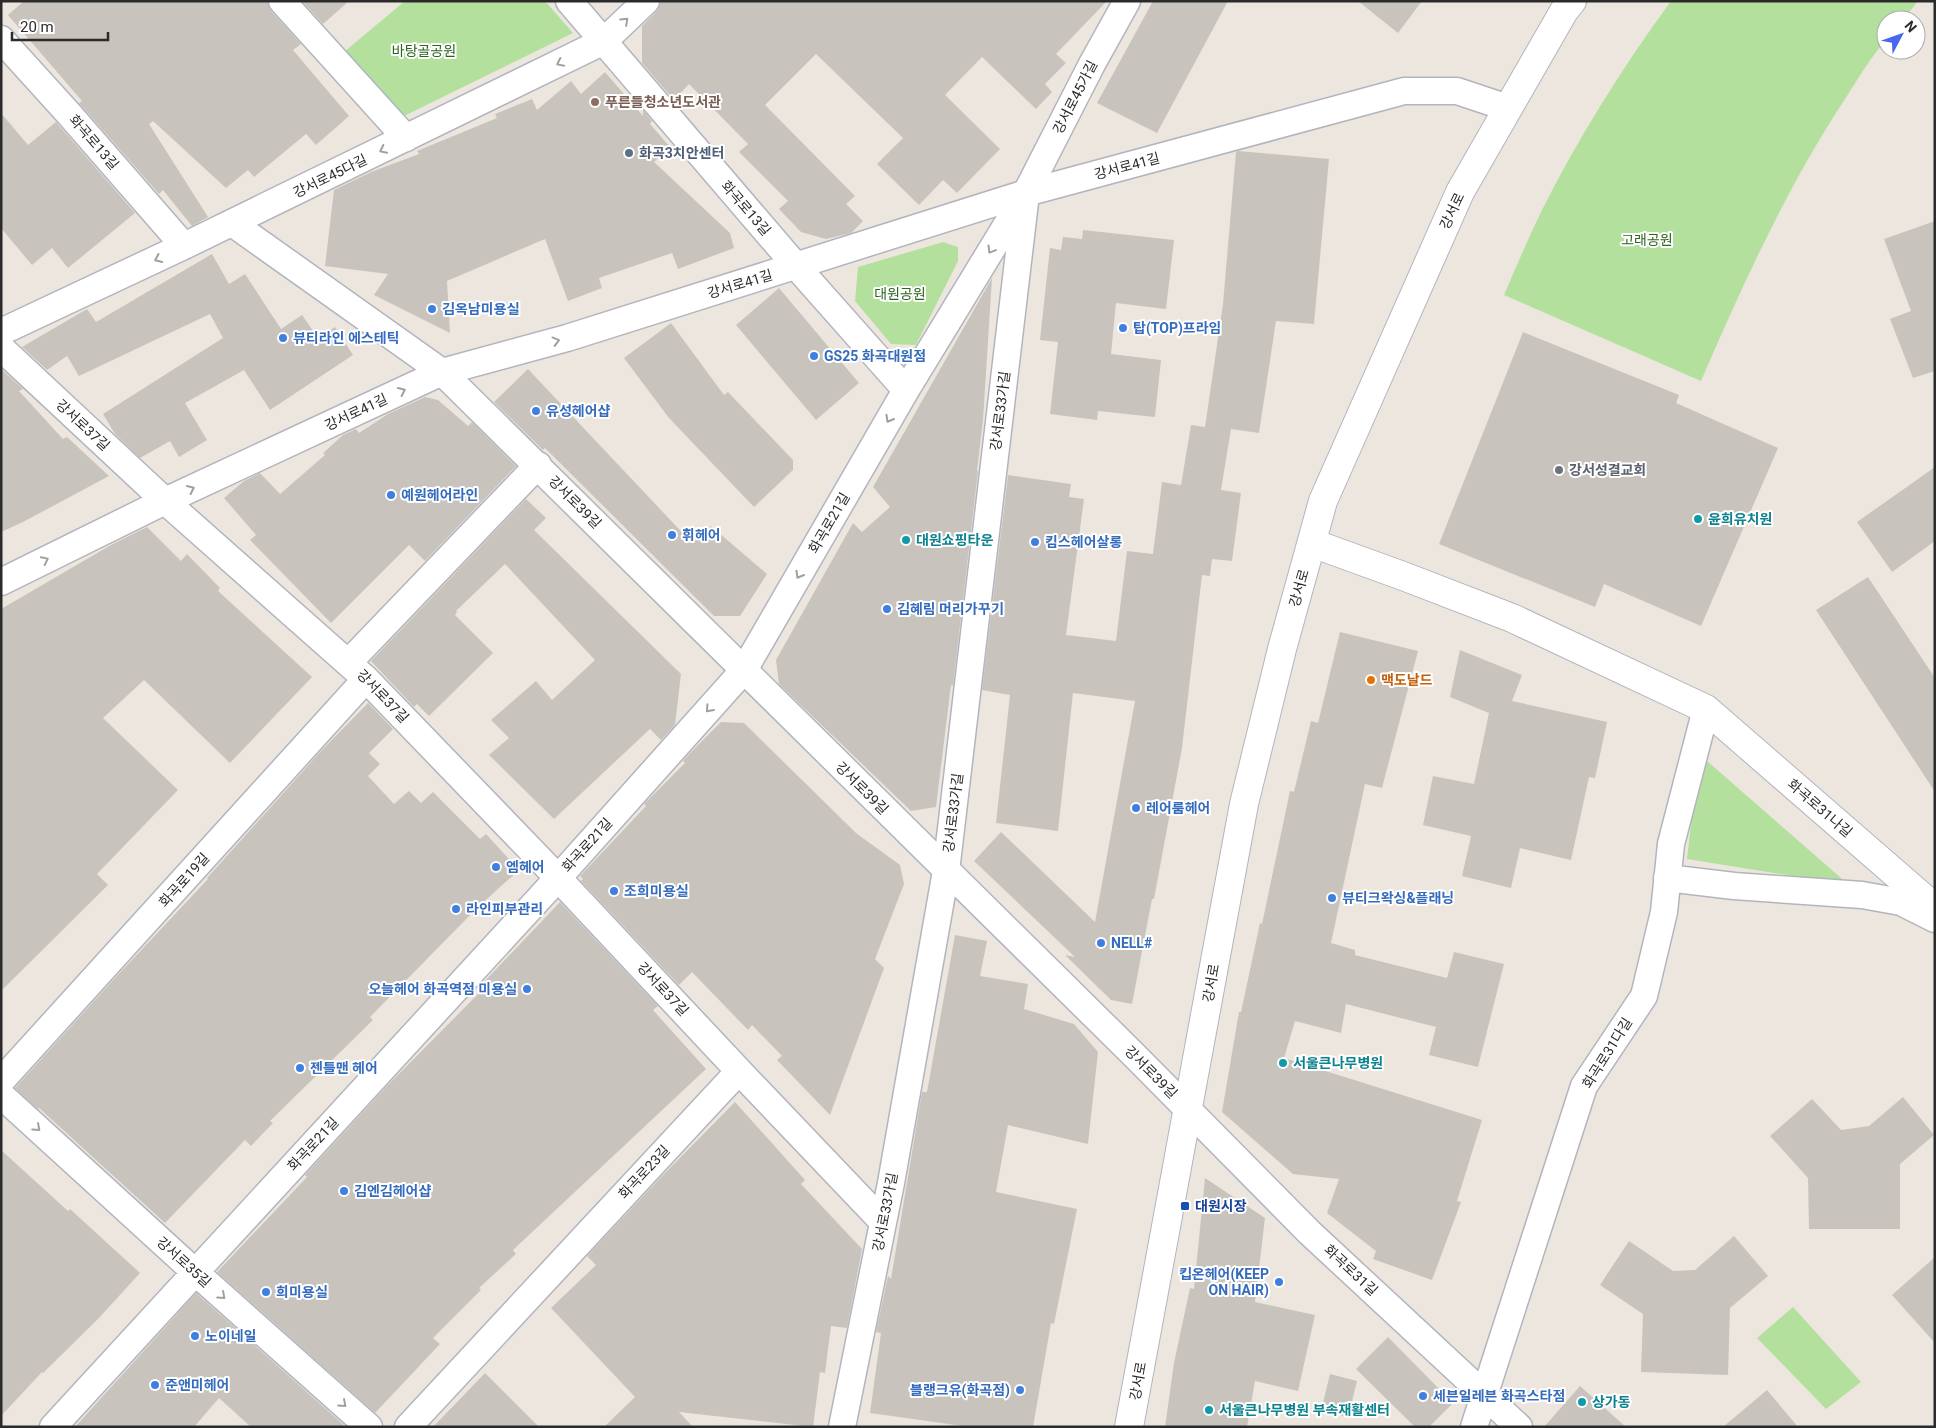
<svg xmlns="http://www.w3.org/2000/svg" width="1936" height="1428" font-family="Roboto,'Noto Sans KR',sans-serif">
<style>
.green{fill:#b4e09e}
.building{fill:#c8c4bd}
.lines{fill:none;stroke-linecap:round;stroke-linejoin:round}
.street-casing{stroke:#b2b5be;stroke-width:29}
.secondary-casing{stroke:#b2b5be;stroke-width:30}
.street{stroke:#fff;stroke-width:26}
.secondary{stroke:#fff;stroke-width:28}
.oneway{stroke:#a0a0a0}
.education-dot{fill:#8d6e63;stroke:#fff;stroke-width:2}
.service-dot{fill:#5c6f8a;stroke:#fff;stroke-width:2}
.shop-dot{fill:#3f7fe0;stroke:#fff;stroke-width:2}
.worship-dot{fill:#6b7280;stroke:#fff;stroke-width:2}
.culture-dot{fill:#0f9aa8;stroke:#fff;stroke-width:2}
.food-dot{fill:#e8710a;stroke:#fff;stroke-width:2}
.transit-dot{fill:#1a4fb4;stroke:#fff;stroke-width:2}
.labels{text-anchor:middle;stroke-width:4;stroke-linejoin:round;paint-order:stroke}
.park-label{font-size:14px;fill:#2d651f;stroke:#fff}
.street-label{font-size:14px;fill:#2b2b2b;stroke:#fff}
.education-label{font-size:14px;font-weight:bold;fill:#785e54;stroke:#fff;text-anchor:start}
.service-label{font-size:14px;font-weight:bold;fill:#4e5e75;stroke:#fff;text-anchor:start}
.shop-label{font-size:14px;font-weight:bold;fill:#366cbe;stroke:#fff;text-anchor:start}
.worship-label{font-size:14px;font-weight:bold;fill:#5b616d;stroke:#fff;text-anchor:start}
.culture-label{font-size:14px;font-weight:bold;fill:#0d838f;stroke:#fff;text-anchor:start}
.food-label{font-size:14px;font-weight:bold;fill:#c56008;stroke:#fff;text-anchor:start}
.transit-label{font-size:14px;font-weight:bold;fill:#164399;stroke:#fff;text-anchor:start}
</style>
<rect width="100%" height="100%" fill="#ece6de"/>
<path class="green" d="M 405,1 L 545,1 L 573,33 L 402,117 L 344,52 Z
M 1671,1 L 1918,1 L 1903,20 L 1886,20 L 1886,40 C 1870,58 1858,79 1845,99 C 1787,187 1743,284 1701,381 L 1504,295 C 1516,267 1528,239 1541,212 C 1578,138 1622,68 1671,1 Z
M 943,242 L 958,247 L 958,261 L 916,345 L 891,344 L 855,301 L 858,267 Z
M 1699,754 L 1849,885 L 1687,859 Z
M 1793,1307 L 1861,1382 L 1826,1409 L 1757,1338 Z"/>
<path class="building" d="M 24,1 L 267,1 L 271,11 L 301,44 L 293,50 L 349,116 L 316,145 L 306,134 L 254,177 L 248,170 L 226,188 L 153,121 L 149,124 L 208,217 L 192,226 L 163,190 L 159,194 L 79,103 L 82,101 L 8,15 Z
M 302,1 L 349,1 L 323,24 Z
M 661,1 L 1107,1 L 1056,54 L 1066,63 L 1045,84 L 1052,92 L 1036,109 L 982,57 L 945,95 L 1000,149 L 957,193 L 943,180 L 919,205 L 877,164 L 903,138 L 816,54 L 765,105 L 855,196 L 846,204 L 863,221 L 851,233 L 826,239 L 801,232 L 779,209 L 788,201 L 739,152 L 748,144 L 689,84 L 674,100 L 642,63 L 642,26 L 657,11 Z
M 1153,1 L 1228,1 L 1157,133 L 1097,103 Z
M 1358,1 L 1422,1 L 1398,33 Z
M 605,72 L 643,116 L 643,110 L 652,121 L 650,124 L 670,147 L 654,162 L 730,233 L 734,248 L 678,269 L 672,253 L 599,278 L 602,288 L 568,301 L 545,239 L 447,281 L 450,333 L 374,295 L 388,274 L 325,266 L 334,190 L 371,172 L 419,154 L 417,151 L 497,118 L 495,114 L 532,99 L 537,110 L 571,81 L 581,94 Z
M 1,113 L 28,145 L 56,122 L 135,213 L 68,268 L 52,248 L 32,265 L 1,228 Z
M 1238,151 L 1329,159 L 1314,324 L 1276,321 L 1259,433 L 1231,429 L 1221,490 L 1241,493 L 1232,561 L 1212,559 L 1210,576 L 1202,575 L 1182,748 L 1154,899 L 1152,899 L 1132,1004 L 1111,1000 L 1065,955 L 1075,957 L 974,861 L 1001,832 L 1095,922 L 1135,701 L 1073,693 L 1058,831 L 996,823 L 1010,695 L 982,690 L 1008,475 L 1071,484 L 1069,497 L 1084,499 L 1066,635 L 1116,641 L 1127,551 L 1153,554 L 1162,482 L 1181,485 L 1191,425 L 1205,427 L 1223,304 L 1236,152 Z
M 1935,221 L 1935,371 L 1913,378 L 1890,319 L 1911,311 L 1884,239 Z
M 1083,230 L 1174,240 L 1166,309 L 1116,303 L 1111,354 L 1161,360 L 1155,417 L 1098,411 L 1097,420 L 1050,414 L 1058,342 L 1040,340 L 1050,248 L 1061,250 L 1063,237 L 1082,239 Z
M 212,254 L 229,284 L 245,274 L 281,329 L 302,315 L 318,338 L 335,327 L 353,355 L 270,410 L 244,370 L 185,403 L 207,440 L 179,457 L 170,441 L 140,458 L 115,434 L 103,414 L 223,338 L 210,314 L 79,376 L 67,356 L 47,370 L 22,347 L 87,309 L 96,322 Z
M 992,278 L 983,420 L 977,471 L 978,471 L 953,686 L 951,685 L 936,807 L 911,811 L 779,684 L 776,660 L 853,523 L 862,532 L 890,507 L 873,487 Z
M 779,288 L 859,383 L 816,420 L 736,325 Z
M 671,323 L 724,395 L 728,392 L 793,460 L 793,470 L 754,507 L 669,418 L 624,358 Z
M 1523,332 L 1679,395 L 1676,403 L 1778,448 L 1701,626 L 1604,584 L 1595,607 L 1439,544 Z
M 1,369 L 23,389 L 19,391 L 63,439 L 67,437 L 109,476 L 23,522 L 1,532 Z
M 528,369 L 692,543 L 711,526 L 767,574 L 740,616 L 714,616 L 545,448 L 543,450 L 494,402 Z
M 425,397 L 438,400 L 468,426 L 472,422 L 516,466 L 425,561 L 409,545 L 331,623 L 250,540 L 256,535 L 224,498 L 244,481 L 260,473 L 280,494 L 325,455 L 323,453 L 343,435 L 356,429 L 359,433 L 388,414 Z
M 1935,467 L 1935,541 L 1892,572 L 1857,522 Z
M 526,499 L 546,518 L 534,530 L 681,674 L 675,725 L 661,740 L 650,729 L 554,819 L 489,755 L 509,738 L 491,720 L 536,681 L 552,700 L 595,660 L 505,564 L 456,611 L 457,612 L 455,615 L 493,653 L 429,716 L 417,704 L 414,707 L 371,661 Z
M 147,527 L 181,561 L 187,554 L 220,588 L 218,591 L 312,677 L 230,763 L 144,680 L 103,718 L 178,790 L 97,874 L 108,885 L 1,991 L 1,609 L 111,545 Z
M 1868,577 L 1935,678 L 1935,792 L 1816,610 Z
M 1340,632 L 1418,651 L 1382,788 L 1365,784 L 1331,943 L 1355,950 L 1355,955 L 1447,978 L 1454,952 L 1504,964 L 1478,1067 L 1429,1055 L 1436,1027 L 1346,1004 L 1341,1033 L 1295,1021 L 1284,1058 L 1482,1120 L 1457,1201 L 1461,1202 L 1432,1280 L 1373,1259 L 1376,1251 L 1327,1213 L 1339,1179 L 1293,1174 L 1222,1112 L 1239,1012 L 1241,1012 L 1260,923 L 1262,924 L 1290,791 L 1294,792 L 1311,721 L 1318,723 Z
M 1460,650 L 1522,675 L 1512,701 L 1607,722 L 1595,778 L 1589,777 L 1571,860 L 1520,848 L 1511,888 L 1462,876 L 1471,836 L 1423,825 L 1433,776 L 1474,784 L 1489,713 L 1450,697 Z
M 368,703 L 393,729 L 369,753 L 380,764 L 368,776 L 394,804 L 409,791 L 421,803 L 433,792 L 480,839 L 486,834 L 519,870 L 478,907 L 370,1017 L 373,1020 L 270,1121 L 273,1123 L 251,1146 L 245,1140 L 165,1223 L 39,1108 L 38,1109 L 15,1088 L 114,979 L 208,879 L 207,878 L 321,751 Z
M 721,722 L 744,723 L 856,833 L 900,865 L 904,884 L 875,959 L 884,968 L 830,1115 L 777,1060 L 782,1056 L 752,1025 L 748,1030 L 692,972 L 679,985 L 581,881 L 583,879 L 580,876 L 646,806 L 644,804 L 685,763 L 683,761 L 689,754 Z
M 560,902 L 658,1006 L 653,1010 L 706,1069 L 513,1250 L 516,1254 L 479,1288 L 481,1290 L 433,1338 L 440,1344 L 375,1413 L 217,1272 L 307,1177 L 305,1175 L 385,1088 L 484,988 L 481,985 Z
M 955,935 L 987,941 L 980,976 L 1028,984 L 1024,1009 L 1074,1024 L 1098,1052 L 1088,1144 L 1008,1125 L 996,1192 L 1077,1209 L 1054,1324 L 1051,1323 L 1033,1427 L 970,1427 L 870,1413 L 881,1333 L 876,1332 L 888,1276 L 891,1279 L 922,1092 L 927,1092 Z
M 1903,1097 L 1934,1135 L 1900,1164 L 1900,1229 L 1809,1229 L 1808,1178 L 1770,1136 L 1812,1099 L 1841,1130 L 1869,1126 Z
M 735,1102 L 805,1180 L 801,1184 L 862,1249 L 847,1328 L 831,1326 L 825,1373 L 820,1372 L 813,1427 L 679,1412 L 693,1427 L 604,1427 L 635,1397 L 551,1308 L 596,1265 L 587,1256 L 662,1176 Z
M 1,1150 L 68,1211 L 70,1209 L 140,1273 L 98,1319 L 43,1373 L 42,1372 L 1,1416 Z
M 1205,1178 L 1265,1218 L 1255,1302 L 1315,1315 L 1298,1391 L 1255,1381 L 1247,1427 L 1165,1427 L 1174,1363 L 1190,1288 L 1194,1289 Z
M 1734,1236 L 1768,1276 L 1730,1308 L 1728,1375 L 1641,1372 L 1643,1314 L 1600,1285 L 1629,1241 L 1673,1271 L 1695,1270 Z
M 1935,1257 L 1935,1343 L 1892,1295 Z
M 196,1293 L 346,1427 L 251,1427 L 219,1398 L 194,1427 L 75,1427 Z
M 1388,1337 L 1453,1403 L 1429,1427 L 1415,1427 L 1356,1369 Z
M 485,1373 L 539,1427 L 433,1427 Z
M 1330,1374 L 1357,1381 L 1348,1417 L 1321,1411 Z
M 1580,1386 L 1626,1427 L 1544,1427 Z
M 1767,1390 L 1798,1427 L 1723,1427 Z"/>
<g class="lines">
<defs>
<path id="street" d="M 282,1 L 406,138
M 569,1 L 796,266 L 906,390
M 1,39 L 69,114 L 184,246
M 232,223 L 442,372 L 1135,1056 L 1310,1233 L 1519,1427
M 1,332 L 184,246 L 604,41 L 646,1
M 1,348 L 165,501 L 366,679 L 558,878 L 739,1071
M 1,582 L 165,501 L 442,372 L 567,338 L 1026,193 L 1404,91 L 1457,91 L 1508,108
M 349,662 L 538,465
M 1667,878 L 1734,886 L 1862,895 L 1901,902 L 1935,919
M 1,1081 L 366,679
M 1,1095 L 195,1272 L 369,1427
M 53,1427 L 558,878 L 744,670 L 906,390 L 1026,193 L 1092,64 L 1127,1
M 408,1427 L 739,1071 L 883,1222
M 842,1427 L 891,1183 L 946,871 L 1025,202
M 1474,1427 L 1584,1086 L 1644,996 L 1664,912 L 1671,844 L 1706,709"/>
<path id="secondary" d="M 1312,543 L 1403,576 L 1512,618 L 1706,709 L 1935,908
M 1129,1427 L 1244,804 L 1282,649 L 1323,501 L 1460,192 L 1564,11 L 1572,1"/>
</defs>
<use href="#street" class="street-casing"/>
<use href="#secondary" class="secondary-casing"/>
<use href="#street" class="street"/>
<use href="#secondary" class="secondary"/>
</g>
<defs><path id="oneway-chevron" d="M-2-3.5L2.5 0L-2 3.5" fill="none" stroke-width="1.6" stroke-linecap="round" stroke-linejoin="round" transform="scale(1.25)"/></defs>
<g class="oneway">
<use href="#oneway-chevron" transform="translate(625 21) rotate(-43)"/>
<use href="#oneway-chevron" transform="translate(560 63) rotate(154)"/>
<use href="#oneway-chevron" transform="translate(383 150) rotate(154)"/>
<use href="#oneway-chevron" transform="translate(991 250) rotate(121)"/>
<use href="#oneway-chevron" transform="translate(158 259) rotate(155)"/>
<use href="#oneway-chevron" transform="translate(556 341) rotate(-15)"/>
<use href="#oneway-chevron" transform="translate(402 391) rotate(-25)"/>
<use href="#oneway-chevron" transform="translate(889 419) rotate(120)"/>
<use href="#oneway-chevron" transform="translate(191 489) rotate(-25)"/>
<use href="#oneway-chevron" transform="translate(45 560) rotate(-26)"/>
<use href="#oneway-chevron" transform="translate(799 575) rotate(120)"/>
<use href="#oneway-chevron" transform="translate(709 709) rotate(132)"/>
<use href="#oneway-chevron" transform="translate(37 1128) rotate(42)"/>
<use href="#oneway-chevron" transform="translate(222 1296) rotate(42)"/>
<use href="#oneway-chevron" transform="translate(343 1404) rotate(42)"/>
</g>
<circle class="education-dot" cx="595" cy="102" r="5"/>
<circle class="service-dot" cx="629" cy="153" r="5"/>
<g class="shop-dot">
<circle cx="432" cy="309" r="5"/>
<circle cx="1123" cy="328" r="5"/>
<circle cx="283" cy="338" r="5"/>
<circle cx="814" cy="356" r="5"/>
<circle cx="536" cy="411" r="5"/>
<circle cx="391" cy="495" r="5"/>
<circle cx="672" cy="535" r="5"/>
<circle cx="1035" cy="542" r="5"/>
<circle cx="887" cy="609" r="5"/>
<circle cx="1136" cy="808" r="5"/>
<circle cx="496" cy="867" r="5"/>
<circle cx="614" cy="891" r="5"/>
<circle cx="1332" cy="898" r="5"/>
<circle cx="456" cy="909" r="5"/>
<circle cx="1101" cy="943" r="5"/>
<circle cx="527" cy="989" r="5"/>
<circle cx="300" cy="1068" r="5"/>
<circle cx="344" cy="1191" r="5"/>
<circle cx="1279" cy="1282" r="5"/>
<circle cx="266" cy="1292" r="5"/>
<circle cx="195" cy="1336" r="5"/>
<circle cx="155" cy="1385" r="5"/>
<circle cx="1020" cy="1390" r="5"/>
<circle cx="1423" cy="1396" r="5"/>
</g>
<circle class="worship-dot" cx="1559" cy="470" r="5"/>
<g class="culture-dot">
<circle cx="1698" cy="519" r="5"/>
<circle cx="906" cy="540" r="5"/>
<circle cx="1283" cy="1063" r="5"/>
<circle cx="1582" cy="1402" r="5"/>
<circle cx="1209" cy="1410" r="5"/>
</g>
<circle class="food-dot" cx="1371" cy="680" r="5"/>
<rect class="transit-dot" x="1180" y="1201" width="10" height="10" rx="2.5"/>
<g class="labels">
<g class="park-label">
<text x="424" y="56">바탕골공원</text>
<text x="1647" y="245">고래공원</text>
<text x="900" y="299">대원공원</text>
</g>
<g class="street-label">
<text transform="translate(1075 97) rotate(-63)" y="5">강서로45가길</text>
<text transform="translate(94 142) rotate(49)" y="5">화곡로13길</text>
<text transform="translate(1127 166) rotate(-15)" y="5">강서로41길</text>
<text transform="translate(330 176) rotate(-26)" y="5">강서로45다길</text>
<text transform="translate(746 208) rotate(49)" y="5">화곡로13길</text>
<text transform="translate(1452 211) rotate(-65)" y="5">강서로</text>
<text transform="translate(740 284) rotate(-17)" y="5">강서로41길</text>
<text transform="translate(1000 411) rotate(-83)" y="5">강서로33가길</text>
<text transform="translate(356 412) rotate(-25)" y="5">강서로41길</text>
<text transform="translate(83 425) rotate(43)" y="5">강서로37길</text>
<text transform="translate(575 502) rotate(45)" y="5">강서로39길</text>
<text transform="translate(829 523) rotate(-60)" y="5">화곡로21길</text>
<text transform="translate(1299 588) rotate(-74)" y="5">강서로</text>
<text transform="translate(383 696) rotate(46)" y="5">강서로37길</text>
<text transform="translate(862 788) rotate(45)" y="5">강서로39길</text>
<text transform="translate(1820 808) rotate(41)" y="5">화곡로31나길</text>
<text transform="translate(953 813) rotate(-83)" y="5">강서로33가길</text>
<text transform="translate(587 845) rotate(-48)" y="5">화곡로21길</text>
<text transform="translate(184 880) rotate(-48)" y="5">화곡로19길</text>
<text transform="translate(1211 983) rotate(-80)" y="5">강서로</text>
<text transform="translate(663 989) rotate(47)" y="5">강서로37길</text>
<text transform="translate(1607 1053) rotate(-58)" y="5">화곡로31다길</text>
<text transform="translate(1151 1072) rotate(45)" y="5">강서로39길</text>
<text transform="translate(313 1144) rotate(-47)" y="5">화곡로21길</text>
<text transform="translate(644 1172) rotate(-47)" y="5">화곡로23길</text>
<text transform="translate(885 1212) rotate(-79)" y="5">강서로33가길</text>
<text transform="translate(184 1262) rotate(42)" y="5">강서로35길</text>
<text transform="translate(1351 1270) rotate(43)" y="5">화곡로31길</text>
<text transform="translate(1138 1381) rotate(-80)" y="5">강서로</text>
</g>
<g class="education-label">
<text x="605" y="107">푸른들청소년도서관</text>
</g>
<g class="service-label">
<text x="639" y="158">화곡3치안센터</text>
</g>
<g class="shop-label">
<text x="442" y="314">김옥남미용실</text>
<text x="1133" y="333">탑(TOP)프라임</text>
<text x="293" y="343">뷰티라인 에스테틱</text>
<text x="824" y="361">GS25 화곡대원점</text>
<text x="546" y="416">유성헤어샵</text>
<text x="401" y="500">예원헤어라인</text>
<text x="682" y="540">휘헤어</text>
<text x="1045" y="547">킴스헤어살롱</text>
<text x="897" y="614">김혜림 머리가꾸기</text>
<text x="1146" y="813">레어룸헤어</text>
<text x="506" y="872">엠헤어</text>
<text x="624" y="896">조희미용실</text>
<text x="1342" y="903">뷰티크왁싱&amp;플래닝</text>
<text x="466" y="914">라인피부관리</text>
<text x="1111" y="948">NELL#</text>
<text x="517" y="994" text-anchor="end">오늘헤어 화곡역점 미용실</text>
<text x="310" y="1073">젠틀맨 헤어</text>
<text x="354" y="1196">김엔김헤어샵</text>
<text x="1269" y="1279" text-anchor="end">킵온헤어(KEEP<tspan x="1269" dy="16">ON HAIR)</tspan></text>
<text x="276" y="1297">희미용실</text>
<text x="205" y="1341">노이네일</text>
<text x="165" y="1390">준앤미헤어</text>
<text x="1010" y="1395" text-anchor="end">블랭크유(화곡점)</text>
<text x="1433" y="1401">세븐일레븐 화곡스타점</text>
</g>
<g class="worship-label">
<text x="1569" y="475">강서성결교회</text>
</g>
<g class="culture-label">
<text x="1708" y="524">윤희유치원</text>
<text x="916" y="545">대원쇼핑타운</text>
<text x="1293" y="1068">서울큰나무병원</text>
<text x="1592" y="1407">상가동</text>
<text x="1219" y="1415">서울큰나무병원 부속재활센터</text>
</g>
<g class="food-label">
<text x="1381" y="685">맥도날드</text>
</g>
<g class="transit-label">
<text x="1195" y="1211">대원시장</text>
</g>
</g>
<rect width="1936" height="1428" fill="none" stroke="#2b2b2b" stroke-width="5"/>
<g transform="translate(1901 35) rotate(49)"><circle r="24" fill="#ffffff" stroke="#aaaaaa"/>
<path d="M0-4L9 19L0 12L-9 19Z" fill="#4867f0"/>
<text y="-8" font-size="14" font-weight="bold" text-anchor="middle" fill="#2b2b2b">N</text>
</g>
<path d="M12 32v8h96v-8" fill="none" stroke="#2b2b2b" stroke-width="2.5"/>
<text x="20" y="32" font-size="15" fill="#2b2b2b" stroke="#ffffff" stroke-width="4" paint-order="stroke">20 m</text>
</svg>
